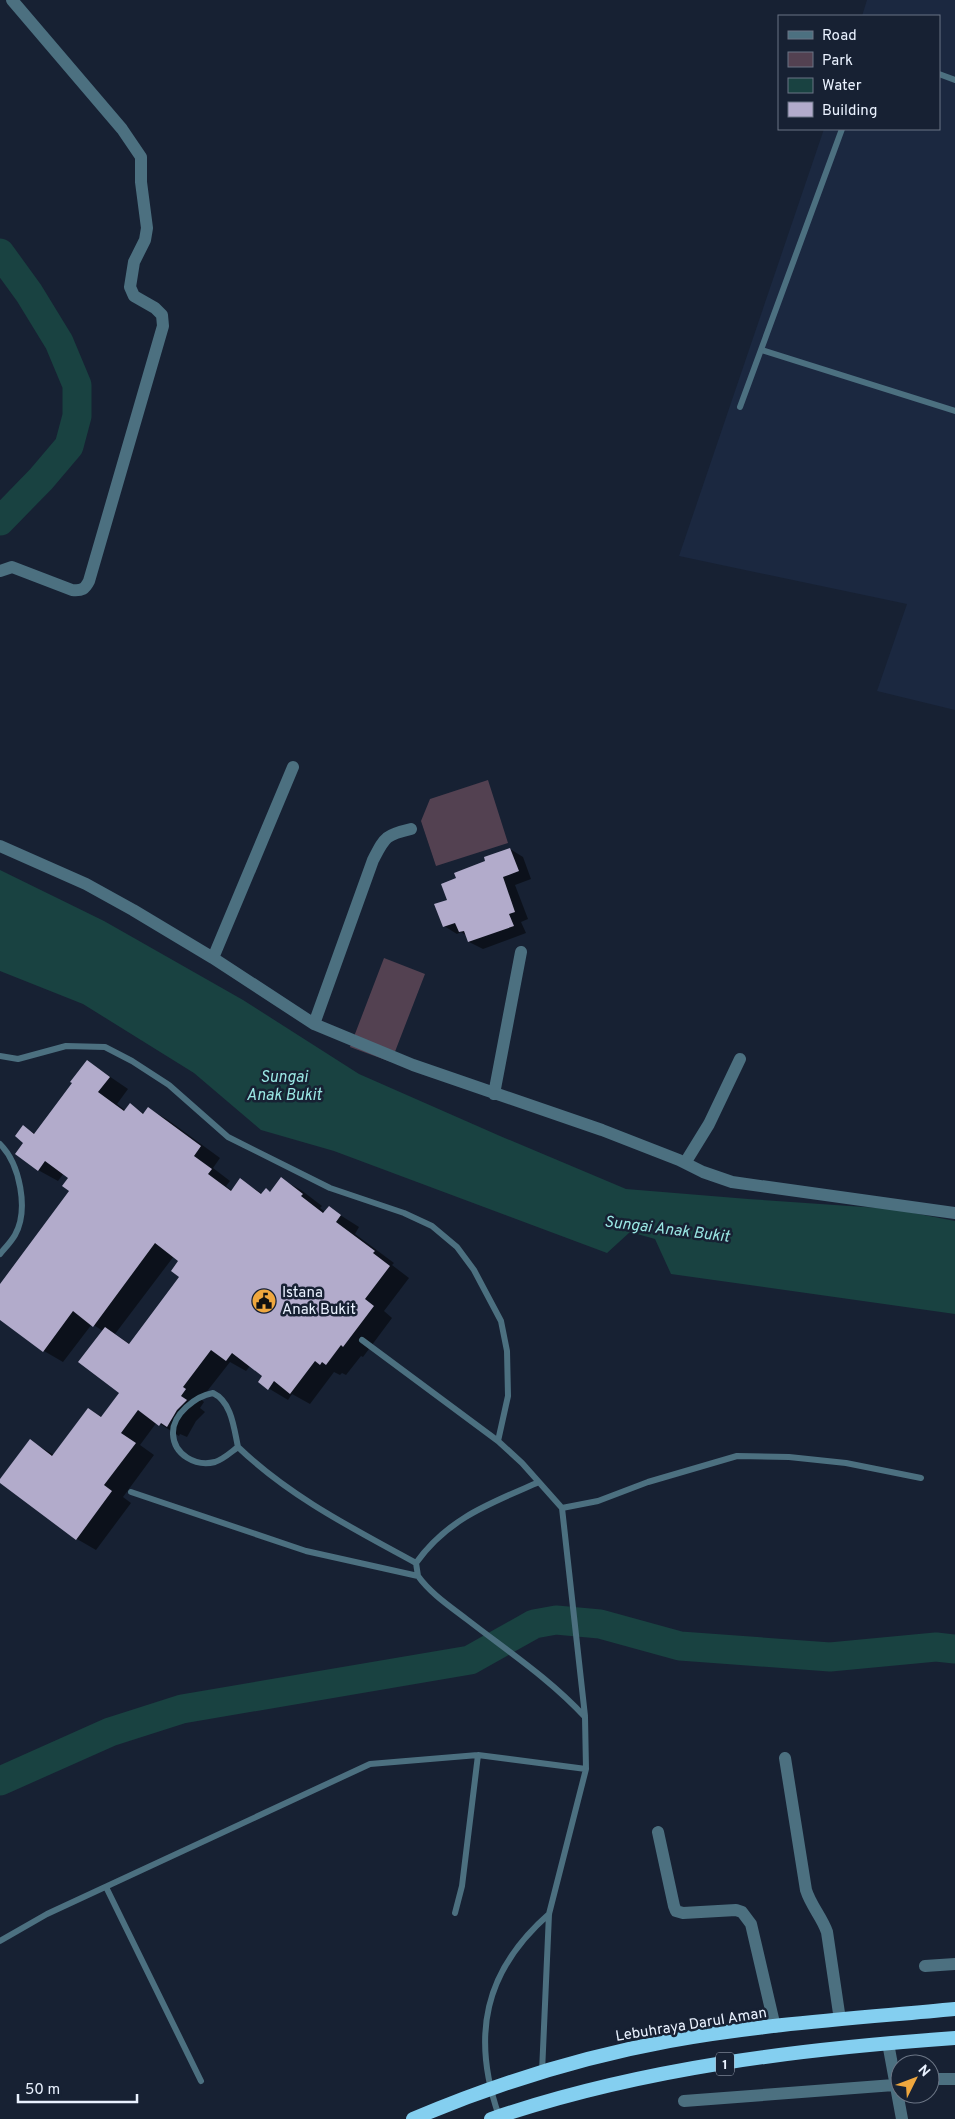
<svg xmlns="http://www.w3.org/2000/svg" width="955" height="2119" font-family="Overpass,sans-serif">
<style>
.built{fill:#1b2840}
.green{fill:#534151}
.water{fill:#194241}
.shadow{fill:#0007;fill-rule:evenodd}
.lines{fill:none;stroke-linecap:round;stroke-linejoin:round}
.river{stroke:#194241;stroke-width:29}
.building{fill:#b2abcb}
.service{stroke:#4c7080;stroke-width:6}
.minor{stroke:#4c7080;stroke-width:12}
.trunk{stroke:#84cff0;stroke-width:14}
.labels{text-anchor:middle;stroke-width:5;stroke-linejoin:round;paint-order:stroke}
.shield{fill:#172133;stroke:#abb3c2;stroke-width:1}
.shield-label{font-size:14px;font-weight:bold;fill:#eaf2ff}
.poi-label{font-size:15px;fill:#eaf2ff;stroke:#172133;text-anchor:start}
.street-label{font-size:15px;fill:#eaf2ff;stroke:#172133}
.water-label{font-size:16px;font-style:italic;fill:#9ae7e4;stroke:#172133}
</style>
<rect width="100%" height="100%" fill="#172133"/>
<path class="built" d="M 867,0 L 955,0 L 955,710 L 877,691 L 907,604 L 679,556 L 824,129 L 939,129 L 939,16 L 862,16 Z"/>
<path class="green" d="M 488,780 L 508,843 L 436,866 L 421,821 L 430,799 Z
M 384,958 L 425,974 L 391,1062 L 350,1047 Z"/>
<path class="water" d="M 0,870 L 104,921 L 243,1000 L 359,1074 L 500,1136 L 626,1189 L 748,1199 L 893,1209 L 955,1221 L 955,1314 L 671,1274 L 655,1239 L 630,1232 L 607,1253 L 334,1151 L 261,1130 L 194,1073 L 83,1004 L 0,971 Z"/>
<path class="shadow" d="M 510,849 L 523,857 L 531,879 L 515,885 L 528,919 L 521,922 L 526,933 L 483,949 L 469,942 L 467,936 L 461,932 L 457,934 L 444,926 L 448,900 L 458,879 Z
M 87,1061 L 128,1089 L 117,1104 L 126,1111 L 130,1105 L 145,1114 L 149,1109 L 168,1120 L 220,1158 L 213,1168 L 230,1181 L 226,1186 L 232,1191 L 240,1180 L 263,1194 L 271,1193 L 281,1179 L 301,1190 L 322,1206 L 320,1208 L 325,1212 L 329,1208 L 359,1227 L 355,1234 L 394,1263 L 392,1265 L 409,1278 L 384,1311 L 392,1318 L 363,1357 L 361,1356 L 346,1375 L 342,1373 L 340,1375 L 334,1372 L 310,1404 L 292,1394 L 288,1400 L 268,1388 L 264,1376 L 250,1366 L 246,1371 L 230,1362 L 201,1399 L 204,1402 L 200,1408 L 205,1412 L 196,1421 L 187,1437 L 180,1434 L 179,1436 L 157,1422 L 140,1445 L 154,1455 L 123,1497 L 131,1503 L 96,1550 L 77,1539 L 0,1481 L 30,1441 L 54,1455 L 88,1409 L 102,1417 L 121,1393 L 103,1331 L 92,1324 L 63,1362 L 44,1351 L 0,1318 L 0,1286 L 71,1191 L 70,1177 L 64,1173 L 58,1181 L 38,1170 L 25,1143 L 23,1127 L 36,1134 L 74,1083 ZM 174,1256 L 180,1260 L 181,1276 L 130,1344 L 115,1334 Z"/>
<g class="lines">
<path class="river" d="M 0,253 L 29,293 L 59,342 L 77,385 L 77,416 L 69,446 L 41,479 L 0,521
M 0,1781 L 110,1732 L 182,1709 L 470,1660 L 534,1624 L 556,1620 L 600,1624 L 680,1646 L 830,1657 L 936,1647 L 955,1649"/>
</g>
<path class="building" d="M 510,848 L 519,871 L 503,877 L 515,912 L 509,914 L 514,926 L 468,942 L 464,931 L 459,932 L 455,923 L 443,927 L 434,904 L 447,900 L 441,884 L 456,878 L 454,873 L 485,861 L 484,857 Z
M 87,1060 L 110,1077 L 98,1092 L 124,1111 L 130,1103 L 143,1114 L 148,1107 L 201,1146 L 194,1156 L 212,1169 L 208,1174 L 231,1191 L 240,1178 L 261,1194 L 266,1188 L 270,1192 L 281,1177 L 303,1194 L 301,1196 L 323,1213 L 329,1206 L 341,1215 L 336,1222 L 375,1251 L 373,1253 L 390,1266 L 365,1299 L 374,1306 L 343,1347 L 341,1345 L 326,1365 L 322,1362 L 320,1365 L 315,1361 L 290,1394 L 274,1381 L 268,1390 L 258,1382 L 262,1376 L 232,1353 L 226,1361 L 211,1350 L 183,1387 L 186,1389 L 181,1396 L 187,1400 L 177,1410 L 167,1427 L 161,1423 L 159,1426 L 138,1410 L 121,1433 L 136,1443 L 104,1485 L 112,1491 L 76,1540 L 0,1483 L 0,1479 L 30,1439 L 52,1456 L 88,1408 L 101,1417 L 119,1393 L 78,1362 L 105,1327 L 129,1344 L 179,1277 L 171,1271 L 178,1261 L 155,1243 L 93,1327 L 73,1311 L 43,1352 L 0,1320 L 0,1284 L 69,1191 L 62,1186 L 68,1178 L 45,1161 L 38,1171 L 15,1154 L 23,1143 L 15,1136 L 23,1125 L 34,1134 L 72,1083 L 70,1082 Z"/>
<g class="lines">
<path class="service" d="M 939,74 L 955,80
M 762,350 L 955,411
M 740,407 L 842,129
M 0,1056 L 18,1059 L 66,1046 L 105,1047 L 132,1061 L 169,1085 L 228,1137 L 330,1188 L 404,1213 L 432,1226 L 457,1247 L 474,1270 L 501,1321 L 507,1351 L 508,1396 L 498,1441
M 0,1144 C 20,1164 29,1210 15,1235 C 11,1242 5,1248 0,1254
M 362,1340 L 498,1441 L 522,1463 L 562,1508 L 585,1716
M 213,1393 C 232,1402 234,1429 238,1447 C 231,1452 224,1459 215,1462 C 196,1467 174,1455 173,1434 C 172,1414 196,1396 213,1393 Z
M 238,1447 C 290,1497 354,1529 416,1563
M 131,1492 L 306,1551 L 418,1576 C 431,1594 451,1607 469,1621 C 509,1652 551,1680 585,1717 L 586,1769 L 549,1914 L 542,2072
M 562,1508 L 598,1501 L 648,1482 L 737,1456 L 789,1457 L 846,1463 L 921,1478
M 418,1576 L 416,1563 C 448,1518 491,1503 539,1482
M 106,1887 L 201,2081
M 455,1913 L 462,1886 L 478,1755
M 0,1941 L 47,1914 L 370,1764 L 478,1755 L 586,1769
M 499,2116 C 471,2036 484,1971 549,1914"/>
<path class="minor" d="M 0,571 L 12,567 L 72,590 C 82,591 85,589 89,581 L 163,326 L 162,315 L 155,308 L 134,296 L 130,287 L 134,262 L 145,240 L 147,228 L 141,182 L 141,157 L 122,129 L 12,0
M 0,846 L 86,884 L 133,910 L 213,958 L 314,1024 L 413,1065 L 602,1130 L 679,1160 L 703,1172 L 732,1182 L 955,1213
M 213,958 L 293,767
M 314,1024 L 373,860 C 385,837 385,835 411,829
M 494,1094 L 521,952
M 685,1163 L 709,1124 L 740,1059
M 785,1758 L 806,1890 C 811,1906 822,1917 827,1932 L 840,2020
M 658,1832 L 674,1906 L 676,1911 L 683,1913 L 736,1910 L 742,1912 L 751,1924 L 775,2027
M 925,1966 L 955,1964
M 888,2043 L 902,2119
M 930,2079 L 955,2079
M 684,2101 L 894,2085"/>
<path class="trunk" d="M 413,2119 C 495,2084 582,2057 669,2041 C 763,2024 860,2018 955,2009
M 491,2119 C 640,2068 799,2049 955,2038"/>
</g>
<defs>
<symbol id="civic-disc" viewBox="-11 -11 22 22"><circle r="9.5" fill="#efa73e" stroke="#172133"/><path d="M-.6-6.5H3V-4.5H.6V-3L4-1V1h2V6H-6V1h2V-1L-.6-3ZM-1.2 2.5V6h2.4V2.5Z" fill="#111"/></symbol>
</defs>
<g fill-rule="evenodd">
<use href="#civic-disc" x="250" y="1287" width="28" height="28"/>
</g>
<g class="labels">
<rect class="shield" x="716" y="2052.5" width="18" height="23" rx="4"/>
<g class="shield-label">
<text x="725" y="2069">1</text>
</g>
<g class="poi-label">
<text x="282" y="1297">Istana<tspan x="282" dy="17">Anak Bukit</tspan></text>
</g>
<g class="street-label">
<text transform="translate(691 2024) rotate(-9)" y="5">Lebuhraya Darul Aman</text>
</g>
<g class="water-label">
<text x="284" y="1082">Sungai<tspan x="284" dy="18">Anak Bukit</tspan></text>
<text transform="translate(667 1228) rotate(7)" y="6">Sungai Anak Bukit</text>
</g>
</g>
<rect x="778" y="15" width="162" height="115" fill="#172133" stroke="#6b7585"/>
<rect x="788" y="31" width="25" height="8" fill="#4c7080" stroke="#6b7585"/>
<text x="822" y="40" font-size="15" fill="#eaf2ff">Road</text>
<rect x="788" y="52" width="25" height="15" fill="#534151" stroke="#6b7585"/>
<text x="822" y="65" font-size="15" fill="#eaf2ff">Park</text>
<rect x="788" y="78" width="25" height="15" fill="#194241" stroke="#6b7585"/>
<text x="822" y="90" font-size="15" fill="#eaf2ff">Water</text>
<rect x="788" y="102" width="25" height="15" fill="#b2abcb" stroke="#6b7585"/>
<text x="822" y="115" font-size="15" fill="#eaf2ff">Building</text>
<g transform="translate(915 2079) rotate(48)"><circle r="24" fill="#172133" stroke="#6b7585"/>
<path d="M0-4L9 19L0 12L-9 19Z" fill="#efa73e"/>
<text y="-8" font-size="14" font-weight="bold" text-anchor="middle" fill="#eaf2ff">N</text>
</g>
<path d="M18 2094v8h119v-8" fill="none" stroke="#eaf2ff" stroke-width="2.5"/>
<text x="25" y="2094" font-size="15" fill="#eaf2ff" stroke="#172133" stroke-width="4" paint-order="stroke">50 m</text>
</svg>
